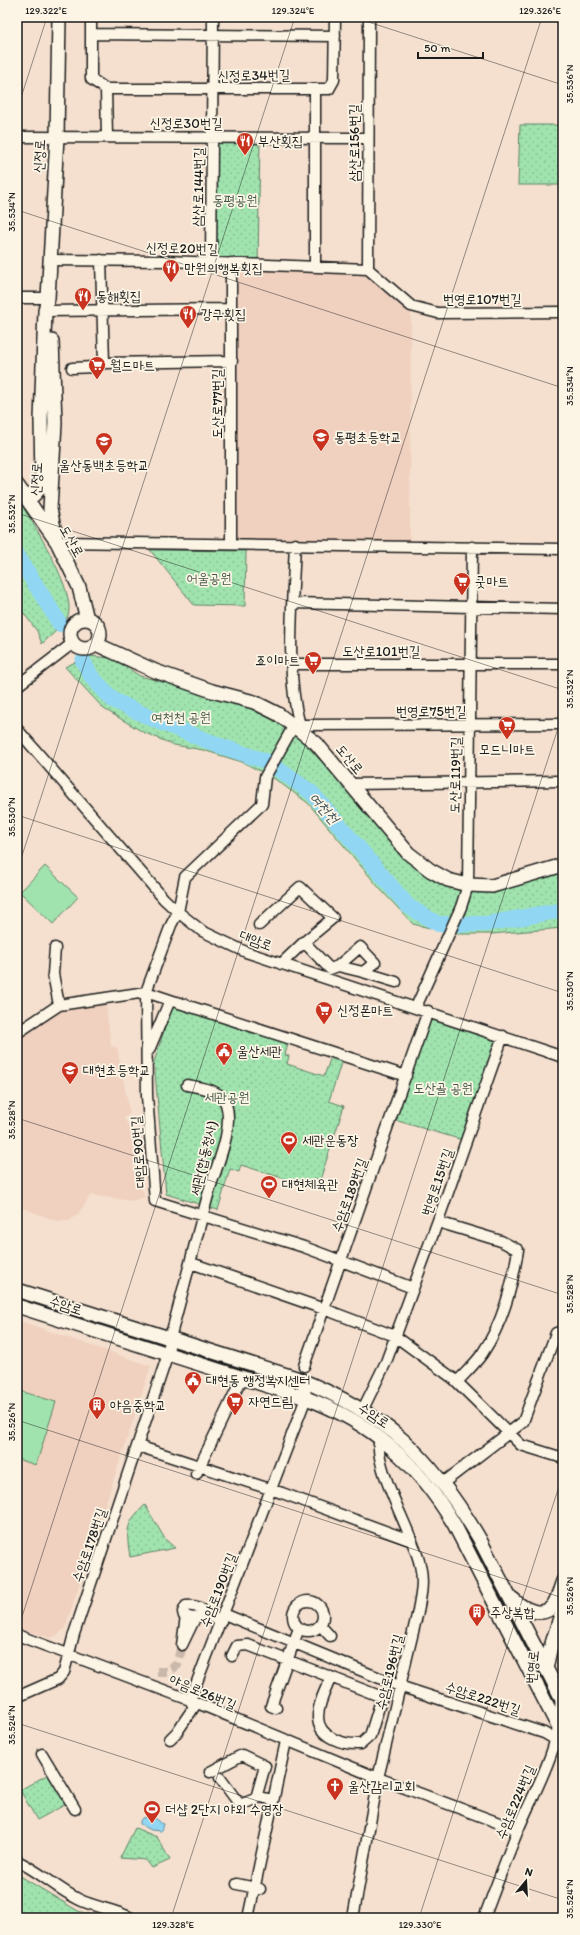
<svg xmlns="http://www.w3.org/2000/svg" width="580" height="1935" font-family="Itim,'Poor Story',sans-serif">
<style>
.built{fill:#f0d1bf}
.green{fill:#a0e3ae;stroke:#5e8065}
.park{fill:url(#park-dots);stroke:#5e8065}
.water{fill:url(#water-ripples);stroke:#628c9d}
.lines{fill:none;stroke-linecap:round;stroke-linejoin:round}
.river{stroke:#91d6f3;stroke-width:16}
.minor-tunnel{stroke:#cab9ab;stroke-width:10;stroke-dasharray:10 5;stroke-linecap:butt}
.minor-casing{stroke:#1c1c1c;stroke-width:13}
.major-casing{stroke:#1c1c1c;stroke-width:16}
.minor{stroke:#fcf5e5;stroke-width:10}
.major{stroke:#fcf5e5;stroke-width:13}
.ticks{fill:none;stroke:#1c1c1c;stroke-width:1;stroke-opacity:0.45}
.labels{text-anchor:middle;stroke-width:3.5;stroke-linejoin:round;paint-order:stroke}
.street-label{font-size:14px;fill:#1c1c1c;stroke:#fcf5e5}
.poi-label{font-size:14px;fill:#1c1c1c;stroke:#fcf5e5;text-anchor:start}
.park-label{font-size:14px;fill:#445848;stroke:#fcf5e5}
.water-label{font-size:15px;font-style:italic;fill:#3f545c;stroke:#fcf5e5}
.neatline{fill:none;stroke:#1c1c1c;stroke-width:1.5}
.ticks-label{font-size:10px;text-anchor:middle;fill:#1c1c1c}
</style>
<defs>
<pattern id="park-dots" width="8" height="8" patternUnits="userSpaceOnUse"><rect width="8" height="8" fill="#a0e3ae"/><path d="M2 2h.1M6 6h.1" fill="none" stroke="#89c295" stroke-width="1.8" stroke-linecap="round"/></pattern>
<pattern id="water-ripples" width="26" height="14" patternUnits="userSpaceOnUse"><rect width="26" height="14" fill="#91d6f3"/><path d="M2 4q2-2 4 0t4 0M15 11q2-2 4 0t4 0" fill="none" stroke="#7cb7d0"/></pattern>
</defs>
<rect width="100%" height="100%" fill="#f5e0cf"/>
<filter id="ink" filterUnits="userSpaceOnUse"><feTurbulence type="fractalNoise" baseFrequency=".025" numOctaves="2"/><feDisplacementMap in="SourceGraphic" scale="8" xChannelSelector="R" yChannelSelector="G"/><feConvolveMatrix kernelMatrix="1 2 1 2 8 2 1 2 1" color-interpolation-filters="sRGB"/></filter>
<g filter="url(#ink)">
<path class="built" d="M 231,263 L 368,269 L 411,306 L 410,546 L 231,544 Z
M 106,1004 L 111,1046 L 117,1047 L 130,1114 L 124,1118 L 139,1141 L 143,1161 L 133,1165 L 145,1197 L 132,1201 L 91,1195 L 79,1213 L 69,1221 L 56,1221 L 17,1206 L 17,1038 L 64,1009 Z
M 17,1320 L 151,1366 L 65,1628 L 59,1634 L 51,1638 L 17,1628 Z"/>
<path class="green" d="M 45,866 L 78,897 L 53,924 L 20,892 Z
M 17,1390 L 56,1402 L 36,1465 L 17,1459 Z"/>
<path class="park" d="M 520,125 L 563,125 L 563,185 L 518,185 Z
M 213,137 L 260,138 L 258,264 L 211,262 Z
M 17,497 C 30,519 80,595 67,618 C 62,627 50,636 42,644 L 37,631 L 17,604 Z
M 150,550 L 246,551 L 245,606 L 194,605 Z
M 88,656 L 112,658 L 140,676 L 231,700 L 274,718 L 307,746 L 383,826 L 459,888 L 563,870 L 563,928 L 491,934 L 455,934 L 413,924 L 381,890 L 308,803 L 272,777 L 242,762 L 203,750 L 174,745 L 143,732 L 104,709 L 65,667 Z
M 173,1003 L 289,1040 L 285,1055 L 289,1056 L 287,1064 L 324,1076 L 332,1054 L 343,1057 L 329,1101 L 344,1106 L 320,1180 L 314,1178 L 311,1187 L 241,1165 L 239,1172 L 230,1169 L 218,1210 L 166,1194 L 154,1062 Z
M 428,1011 L 503,1036 L 466,1141 L 391,1119 Z
M 145,1505 L 165,1539 L 175,1548 L 130,1557 C 126,1531 125,1523 145,1505 Z
M 52,1772 L 70,1802 L 37,1820 L 20,1790 Z
M 135,1828 L 157,1837 L 170,1860 L 152,1868 L 146,1860 L 120,1858 Z
M 17,1874 L 78,1911 L 103,1918 L 17,1918 Z"/>
<path class="water" d="M 152,1816 L 163,1824 L 161,1831 L 151,1830 L 140,1824 L 140,1821 L 142,1818 Z"/>
<g class="lines">
<path class="river" d="M 17,555 L 60,624
M 83,661 L 91,676 L 113,700 L 155,720 L 218,745 L 268,762 L 312,793 L 408,906 L 438,924 L 486,924 L 563,910"/>
<path class="minor-tunnel" d="M 157,1672 L 167,1672 L 177,1665 L 182,1645"/>
<defs>
<path id="minor" d="M 91,17 L 91,79 L 106,89 L 107,137
M 91,34 L 335,36
M 106,89 L 329,89 L 334,80 L 335,17
M 17,137 L 368,138
M 49,260 L 167,261 L 368,269
M 101,260 L 104,363 L 232,361
M 211,262 L 213,17
M 315,266 L 315,89
M 368,269 L 369,17
M 368,269 L 411,306 L 438,313 L 563,312
M 17,298 L 48,298
M 45,311 L 232,309
M 72,368 L 94,367 L 104,363
M 57,542 L 563,549
M 231,544 L 231,263
M 295,544 C 293,599 285,673 300,725 L 293,727 L 265,777 L 262,804 L 185,877 L 178,912 L 171,925 L 146,992 L 147,1096 L 155,1201 L 304,1247 L 413,1288
M 293,603 L 563,609
M 292,664 L 563,664
M 17,686 L 73,643
M 300,725 L 563,724
M 17,729 L 164,899 L 178,912 L 202,931 L 246,952 L 563,1057
M 350,784 L 563,781
M 259,925 L 300,887 L 333,918 L 304,942
M 55,948 L 53,974 L 59,1005
M 281,964 L 304,942 L 330,969 L 338,966 L 360,947 L 375,963 L 363,972 L 396,982
M 338,966 L 363,972
M 170,1000 L 406,1076
M 416,1007 L 461,907 L 468,885 L 472,547
M 17,1033 L 59,1005 L 146,992 L 170,1000 L 149,1050
M 438,1222 L 501,1241 L 518,1250 C 512,1287 503,1323 482,1354 C 475,1364 465,1373 457,1382
M 191,1263 L 324,1309 L 395,1336 L 454,1379 L 521,1445 L 563,1458
M 304,1366 L 428,1011
M 363,1409 L 386,1362 L 440,1215 L 503,1036
M 138,1446 L 282,1493 L 412,1541
M 196,1474 L 242,1378
M 443,1483 L 523,1422 L 556,1333 L 563,1331
M293 1616a15 15 0 1 1 30 0a15 15 0 1 1-30 0Z
M 224,1614 L 399,1686 L 544,1733 L 556,1740
M 206,1615 L 193,1618 L 184,1616 L 183,1612 L 186,1606 C 194,1605 202,1607 206,1615 L 221,1621
M 186,1616 L 182,1645 L 195,1618
M 320,1625 L 330,1636
M 17,1635 L 190,1700 L 378,1778 L 518,1830
M 232,1656 L 237,1646 L 248,1645 L 382,1697 L 370,1736 L 361,1744 C 344,1745 318,1738 318,1717 C 318,1703 326,1689 331,1677
M 17,1697 L 58,1679 L 64,1672 L 74,1634 L 168,1354 L 170,1338 C 184,1288 196,1238 210,1188 C 217,1165 234,1128 226,1104 C 221,1089 200,1088 187,1085
M 190,1700 L 306,1398 L 305,1388 L 297,1380
M 276,1708 L 271,1706 L 299,1628
M 170,1739 L 177,1732 L 194,1707 L 190,1700
M 42,1754 L 75,1809
M 210,1772 L 242,1755 L 265,1766 L 256,1798
M 220,1778 L 240,1805 L 260,1797 L 273,1800
M 17,1861 C 39,1871 56,1888 78,1899 C 93,1907 117,1910 131,1918
M 237,1884 L 260,1889
M 248,1918 L 286,1741
M 353,1918 L 378,1778 L 418,1611 C 421,1596 424,1581 420,1565 C 414,1535 371,1464 380,1438
M 484,1918 C 495,1889 506,1859 518,1830 C 536,1787 564,1743 560,1695"/>
<path id="major" d="M 52,341 L 55,423 L 50,509 L 57,542
M 17,485 L 57,542 L 79,587 L 87,619
M 23,495 L 34,495 L 42,486 L 41,420 L 45,311 L 48,298 L 57,137 L 59,17
M70 634a15 15 0 1 1 30 0a15 15 0 1 1-30 0Z
M 96,644 L 155,671 L 212,691 L 254,702 L 278,714 L 316,743 L 408,853 L 430,870 L 448,880 L 468,885 L 492,886 L 563,865
M 17,1290 L 296,1378 C 387,1414 430,1455 479,1538 L 563,1701
M 17,1306 L 306,1398 C 373,1423 417,1463 454,1524 L 563,1736
M 513,1599 C 523,1609 544,1620 554,1604 C 558,1598 560,1589 563,1581
M 546,1669 L 550,1650 L 563,1608"/>
</defs>
<use href="#minor" class="minor-casing"/>
<use href="#major" class="major-casing"/>
<use href="#minor" class="minor"/>
<use href="#major" class="major"/>
</g>
</g>
<path class="ticks" d="M 353,17 L 563,85M 17,110 L 47,17M 17,210 L 563,388M 17,513 L 563,690M 17,815 L 563,993M 17,871 L 295,17M 17,1118 L 563,1295M 17,1420 L 563,1598M 17,1632 L 542,17M 17,1723 L 563,1900M 171,1918 L 563,713M 419,1918 L 563,1474"/>
<defs>
<symbol id="restaurant-pin" viewBox="-11 -11 22 30"><path d="M0 17L-7.5 6A9.5 9.5 0 1 1 7.5 6Z" fill="#c8321e" stroke="#fcf5e5"/><path d="M-5-6h1v4h1v-4h1v4h1v-4h1v5L-1.5 .5V6h-2V.5L-5-1ZM5-6V6H3V1.5H1.5Q1.5-4 5-6Z" fill="#fff"/></symbol>
<symbol id="supermarket-pin" viewBox="-11 -11 22 30"><path d="M0 17L-7.5 6A9.5 9.5 0 1 1 7.5 6Z" fill="#c8321e" stroke="#fcf5e5"/><path d="M-6-5.5h2.5l.6 2H6L4.5 2H-2.5L-4.4-4H-6ZM-1.5 3.2a1.3 1.3 0 1 0 .1 0ZM3 3.2a1.3 1.3 0 1 0 .1 0Z" fill="#fff"/></symbol>
<symbol id="school-pin" viewBox="-11 -11 22 30"><path d="M0 17L-7.5 6A9.5 9.5 0 1 1 7.5 6Z" fill="#c8321e" stroke="#fcf5e5"/><path d="M0-5L7-2L0 1L-7-2ZM-4 1L0 2.5L4 1V4Q0 6-4 4Z" fill="#fff"/></symbol>
<symbol id="civic-pin" viewBox="-11 -11 22 30"><path d="M0 17L-7.5 6A9.5 9.5 0 1 1 7.5 6Z" fill="#c8321e" stroke="#fcf5e5"/><path d="M-.6-6.5H3V-4.5H.6V-3L4-1V1h2V6H-6V1h2V-1L-.6-3ZM-1.2 2.5V6h2.4V2.5Z" fill="#fff"/></symbol>
<symbol id="stadium-pin" viewBox="-11 -11 22 30"><path d="M0 17L-7.5 6A9.5 9.5 0 1 1 7.5 6Z" fill="#c8321e" stroke="#fcf5e5"/><path d="M0-5a6.5 5 0 1 0 0 10a6.5 5 0 1 0 0-10ZM-3.5-1.8h7v3.6h-7Z" fill="#fff"/></symbol>
<symbol id="building-pin" viewBox="-11 -11 22 30"><path d="M0 17L-7.5 6A9.5 9.5 0 1 1 7.5 6Z" fill="#c8321e" stroke="#fcf5e5"/><path d="M-4-6H4V6H1V3H-1V6H-4ZM-2.5-4.3h1.7v1.8h-1.7ZM.8-4.3h1.7v1.8H.8ZM-2.5-1h1.7V.8h-1.7ZM.8-1h1.7V.8H.8Z" fill="#fff"/></symbol>
<symbol id="church-pin" viewBox="-11 -11 22 30"><path d="M0 17L-7.5 6A9.5 9.5 0 1 1 7.5 6Z" fill="#c8321e" stroke="#fcf5e5"/><path d="M-1.2-6h2.4v3.5h3.3v2.4h-3.3V6h-2.4V-.1h-3.3v-2.4h3.3Z" fill="#fff"/></symbol>
</defs>
<g fill-rule="evenodd">
<use href="#restaurant-pin" x="235" y="131" width="20" height="27"/>
<use href="#restaurant-pin" x="161" y="258" width="20" height="27"/>
<use href="#restaurant-pin" x="73" y="286" width="20" height="27"/>
<use href="#restaurant-pin" x="178" y="304" width="20" height="27"/>
<use href="#supermarket-pin" x="87" y="355" width="20" height="27"/>
<use href="#school-pin" x="311" y="427" width="20" height="27"/>
<use href="#school-pin" x="94" y="431" width="20" height="27"/>
<use href="#supermarket-pin" x="452" y="571" width="20" height="27"/>
<use href="#supermarket-pin" x="303" y="650" width="20" height="27"/>
<use href="#supermarket-pin" x="497" y="715" width="20" height="27"/>
<use href="#supermarket-pin" x="314" y="1000" width="20" height="27"/>
<use href="#civic-pin" x="214" y="1041" width="20" height="27"/>
<use href="#school-pin" x="60" y="1060" width="20" height="27"/>
<use href="#stadium-pin" x="279" y="1130" width="20" height="27"/>
<use href="#stadium-pin" x="259" y="1174" width="20" height="27"/>
<use href="#civic-pin" x="183" y="1370" width="20" height="27"/>
<use href="#supermarket-pin" x="225" y="1391" width="20" height="27"/>
<use href="#building-pin" x="87" y="1395" width="20" height="27"/>
<use href="#building-pin" x="467" y="1602" width="20" height="27"/>
<use href="#church-pin" x="325" y="1776" width="20" height="27"/>
<use href="#stadium-pin" x="142" y="1799" width="20" height="27"/>
</g>
<g class="labels">
<g class="street-label">
<text transform="translate(254 75) rotate(-1)" y="5">신정로34번길</text>
<text x="186" y="128">신정로30번길</text>
<text transform="translate(354 143) rotate(-90)" y="5">삼산로156번길</text>
<text transform="translate(39 156) rotate(-87)" y="5">신정로</text>
<text transform="translate(198 187) rotate(-89)" y="5">삼산로144번길</text>
<text transform="translate(182 248) rotate(1)" y="5">신정로20번길</text>
<text x="482" y="304">번영로107번길</text>
<text transform="translate(217 404) rotate(-90)" y="5">도산로77번길</text>
<text transform="translate(36 479) rotate(-87)" y="5">신정로</text>
<text transform="translate(72 541) rotate(60)" y="5">도산로</text>
<text x="381" y="656">도산로101번길</text>
<text x="431" y="716">번영로75번길</text>
<text transform="translate(350 759) rotate(50)" y="5">도산로</text>
<text transform="translate(455 775) rotate(-89)" y="5">도산로119번길</text>
<text transform="translate(256 940) rotate(21)" y="5">대암로</text>
<text transform="translate(138 1152) rotate(-94)" y="5">대암로90번길</text>
<text transform="translate(203 1158) rotate(-77)" y="5">세관(합동청사)</text>
<text transform="translate(437 1182) rotate(-71)" y="5">번영로15번길</text>
<text transform="translate(349 1195) rotate(-70)" y="5">수암로189번길</text>
<text transform="translate(66 1305) rotate(18)" y="5">수암로</text>
<text transform="translate(374 1415) rotate(34)" y="5">수암로</text>
<text transform="translate(89 1545) rotate(-71)" y="5">수암로178번길</text>
<text transform="translate(218 1590) rotate(-69)" y="5">수암로190번길</text>
<text transform="translate(532 1667) rotate(-84)" y="5">번영로</text>
<text transform="translate(389 1672) rotate(-76)" y="5">수암로196번길</text>
<text transform="translate(203 1692) rotate(23)" y="5">야음로26번길</text>
<text transform="translate(483 1698) rotate(18)" y="5">수암로222번길</text>
<text transform="translate(515 1802) rotate(-67)" y="5">수암로224번길</text>
</g>
<g class="poi-label">
<text x="258" y="146">부산횟집</text>
<text x="184" y="273">만원의행복횟집</text>
<text x="96" y="301">동해횟집</text>
<text x="201" y="319">강구횟집</text>
<text x="110" y="370">월드마트</text>
<text x="334" y="442">동평초등학교</text>
<text x="104" y="470" text-anchor="middle">울산동백초등학교</text>
<text x="475" y="586">굿마트</text>
<text x="300" y="665" text-anchor="end">죠이마트</text>
<text x="507" y="754" text-anchor="middle">모드니마트</text>
<text x="337" y="1015">신정폰마트</text>
<text x="237" y="1056">울산세관</text>
<text x="83" y="1075">대현초등학교</text>
<text x="302" y="1145">세관운동장</text>
<text x="282" y="1189">대현체육관</text>
<text x="206" y="1385">대현동 행정복지센터</text>
<text x="248" y="1406">자연드림</text>
<text x="110" y="1410">야음중학교</text>
<text x="490" y="1617">주상복합</text>
<text x="348" y="1791">울산감리교회</text>
<text x="165" y="1814">더샵 2단지 야외 수영장</text>
</g>
<g class="park-label">
<text x="235" y="205">동평공원</text>
<text x="209" y="583">어울공원</text>
<text x="181" y="722">여천천 공원</text>
<text x="443" y="1093">도산골 공원</text>
<text x="227" y="1102">세관공원</text>
</g>
<g class="water-label">
<text transform="translate(324 808) rotate(48)" y="5">여천천</text>
</g>
</g>
<rect width="580" height="1935" fill="none" stroke="#fcf5e5" stroke-width="44"/>
<g transform="translate(526 1881) rotate(18)" stroke="#fcf5e5" stroke-width="3" paint-order="stroke">
<path d="M0-3L7 15L0 10L-7 15Z" fill="#1c1c1c"/>
<text y="-6" font-size="11" font-weight="bold" text-anchor="middle" fill="#1c1c1c">N</text>
</g>
<path d="M418 52v6h65v-6" fill="none" stroke="#1c1c1c" stroke-width="2"/>
<text x="424" y="52" font-size="12" fill="#1c1c1c" stroke="#fcf5e5" stroke-width="3" paint-order="stroke">50 m</text>
<rect x="22" y="22" width="536" height="1891" class="neatline"/>
<g class="ticks-label">
<text x="46" y="14">129.322°E</text>
<text x="293" y="14">129.324°E</text>
<text x="540" y="14">129.326°E</text>
<text transform="translate(569 84) rotate(-90)" y="4">35.536°N</text>
<text transform="translate(11 212) rotate(-90)" y="4">35.534°N</text>
<text transform="translate(569 386) rotate(-90)" y="4">35.534°N</text>
<text transform="translate(11 514) rotate(-90)" y="4">35.532°N</text>
<text transform="translate(569 689) rotate(-90)" y="4">35.532°N</text>
<text transform="translate(11 817) rotate(-90)" y="4">35.530°N</text>
<text transform="translate(569 991) rotate(-90)" y="4">35.530°N</text>
<text transform="translate(11 1120) rotate(-90)" y="4">35.528°N</text>
<text transform="translate(569 1294) rotate(-90)" y="4">35.528°N</text>
<text transform="translate(11 1422) rotate(-90)" y="4">35.526°N</text>
<text transform="translate(569 1596) rotate(-90)" y="4">35.526°N</text>
<text transform="translate(11 1725) rotate(-90)" y="4">35.524°N</text>
<text transform="translate(569 1899) rotate(-90)" y="4">35.524°N</text>
<text x="173" y="1928">129.328°E</text>
<text x="420" y="1928">129.330°E</text>
</g>
</svg>
